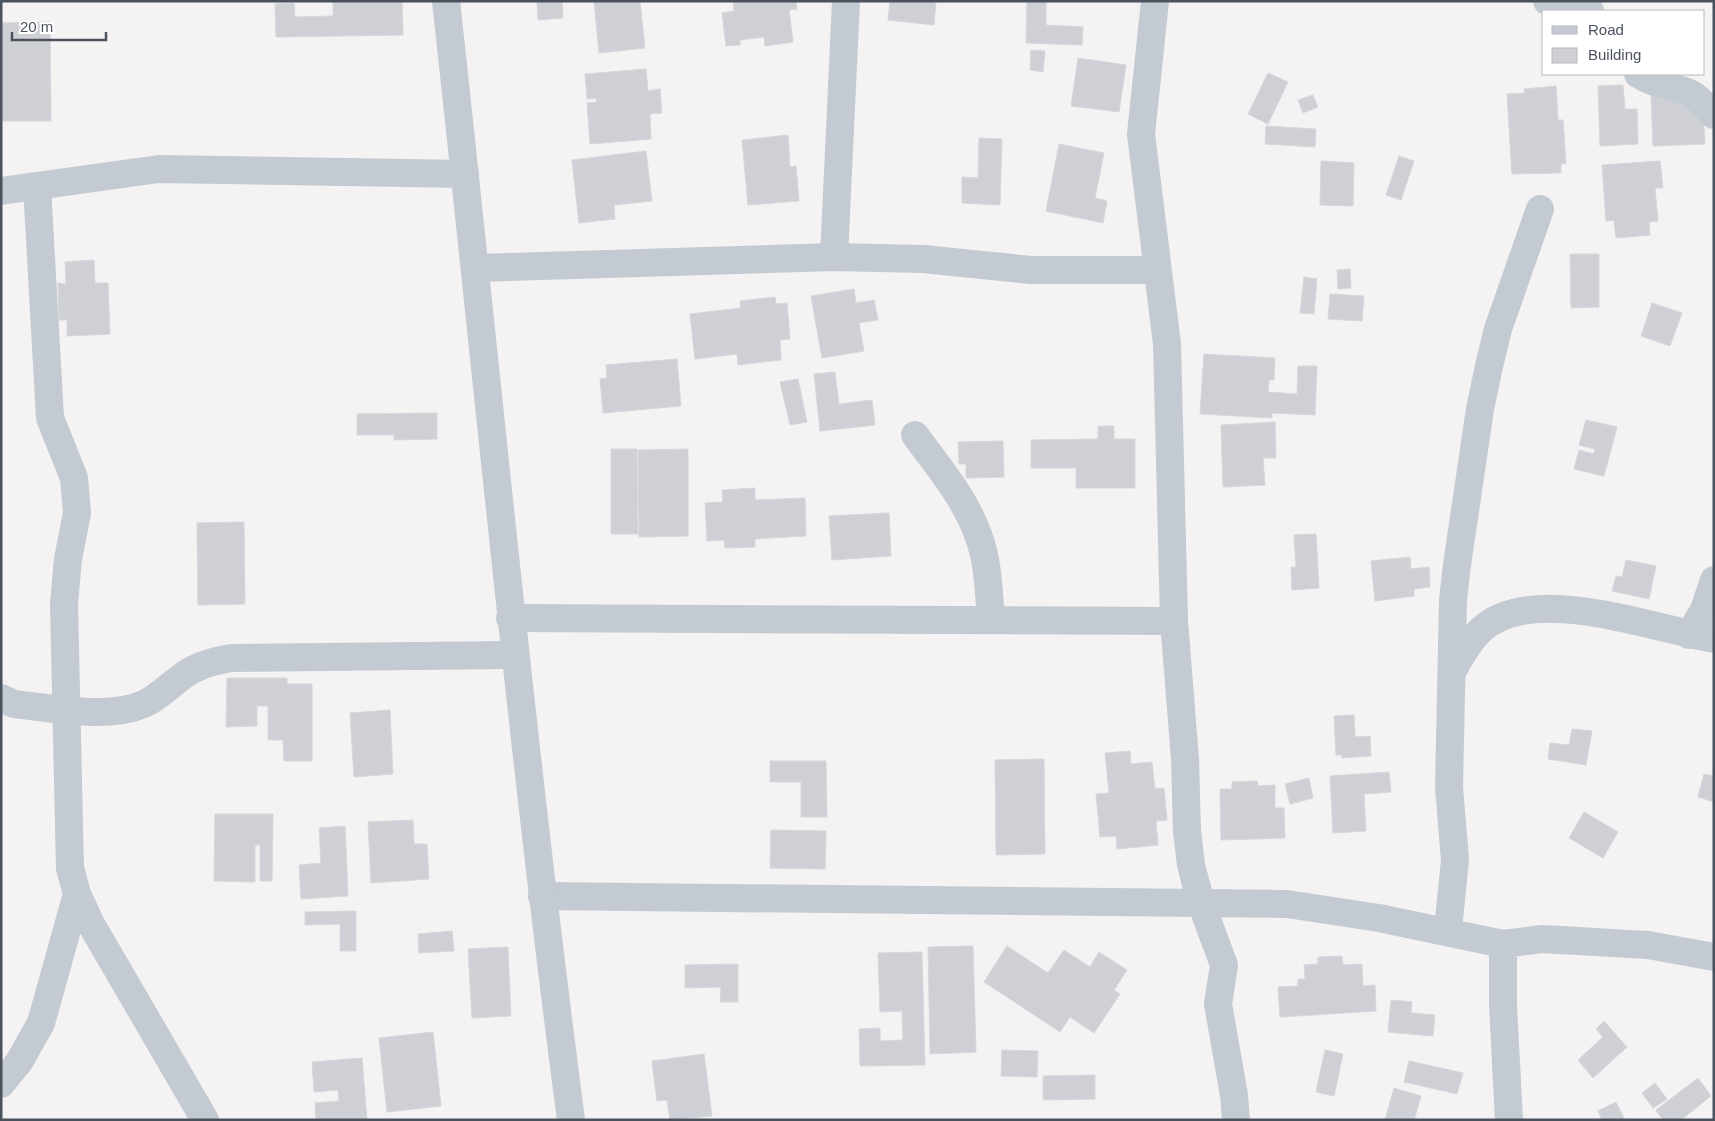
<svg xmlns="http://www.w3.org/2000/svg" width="1715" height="1121" font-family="Helvetica,sans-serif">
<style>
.building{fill:#cfd0d5;stroke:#d6d7dc}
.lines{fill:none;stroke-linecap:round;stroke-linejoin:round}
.minor{stroke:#c4cad2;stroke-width:28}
.tertiary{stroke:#c4cad2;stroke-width:28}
</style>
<rect width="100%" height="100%" fill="#f4f2f2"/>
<path class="building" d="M 333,1 L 402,1 L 403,35 L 276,37 L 275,4 L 294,3 L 295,17 L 333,16 Z
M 537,1 L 562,1 L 563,18 L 538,20 Z
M 594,1 L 640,1 L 645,48 L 599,53 Z
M 733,1 L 796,1 L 797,9 L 789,10 L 793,42 L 765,46 L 764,37 L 740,40 L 740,45 L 726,46 L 722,13 L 734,11 Z
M 890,1 L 936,1 L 934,25 L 888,20 Z
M 1027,1 L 1046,1 L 1046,25 L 1083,27 L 1082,45 L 1026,43 Z
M 50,22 L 51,121 L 1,121 L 1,23 Z
M 1031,50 L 1045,51 L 1043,72 L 1030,70 Z
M 1078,58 L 1126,65 L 1119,112 L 1071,106 Z
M 646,69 L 648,91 L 660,89 L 662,113 L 650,114 L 651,139 L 590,144 L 587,103 L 597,102 L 596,98 L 587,99 L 585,74 Z
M 1268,73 L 1288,82 L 1268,124 L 1248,114 Z
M 1623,85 L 1625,109 L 1637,109 L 1638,144 L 1600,146 L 1598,86 Z
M 1556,86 L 1558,120 L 1563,120 L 1566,163 L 1561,164 L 1561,173 L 1512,174 L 1507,94 L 1525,93 L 1524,89 Z
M 1702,92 L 1705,144 L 1653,146 L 1651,95 Z
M 1313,95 L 1318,107 L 1303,113 L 1298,100 Z
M 1266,126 L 1316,129 L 1315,147 L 1265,144 Z
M 788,135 L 790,167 L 796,166 L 799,201 L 748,205 L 742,140 Z
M 979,138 L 1002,139 L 1000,205 L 962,203 L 962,177 L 978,178 Z
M 1059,144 L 1104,153 L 1095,198 L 1107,201 L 1103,223 L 1046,211 Z
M 646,151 L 652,201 L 614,205 L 615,219 L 579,223 L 572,160 Z
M 1399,156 L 1414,161 L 1401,200 L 1386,195 Z
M 1321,161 L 1354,163 L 1353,206 L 1320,205 Z
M 1660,161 L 1663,188 L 1655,188 L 1658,221 L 1649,222 L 1650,235 L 1616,238 L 1614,220 L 1606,221 L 1602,165 Z
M 1570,254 L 1599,254 L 1599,307 L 1571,308 Z
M 94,260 L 95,283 L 108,283 L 110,334 L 67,336 L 67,320 L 59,320 L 58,283 L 66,284 L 65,262 Z
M 1350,269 L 1351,288 L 1338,289 L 1337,270 Z
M 1304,277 L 1317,279 L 1314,314 L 1300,313 Z
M 854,289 L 856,303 L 874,300 L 878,320 L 859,323 L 864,351 L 822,358 L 811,296 Z
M 1330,294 L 1364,296 L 1362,321 L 1328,319 Z
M 775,297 L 776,304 L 787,303 L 790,339 L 780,340 L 781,360 L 738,365 L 737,354 L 695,359 L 690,314 L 741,308 L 740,301 Z
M 1652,303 L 1682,313 L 1670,346 L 1641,336 Z
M 1204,354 L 1275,358 L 1274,380 L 1269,380 L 1268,392 L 1297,394 L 1298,366 L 1317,366 L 1315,415 L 1272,413 L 1272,418 L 1200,414 Z
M 677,359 L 681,406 L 603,413 L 600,379 L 607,378 L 606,365 Z
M 835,372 L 839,404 L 872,400 L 875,425 L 820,431 L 814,374 Z
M 798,379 L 807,422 L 790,425 L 780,382 Z
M 437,413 L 437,439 L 394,440 L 394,435 L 357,435 L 357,414 Z
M 1586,420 L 1617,427 L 1604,476 L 1574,469 L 1579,450 L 1594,454 L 1595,449 L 1579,445 Z
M 1275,422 L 1276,458 L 1263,458 L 1265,485 L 1223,487 L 1221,425 Z
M 1098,426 L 1114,426 L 1114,439 L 1135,439 L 1135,488 L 1076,488 L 1076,468 L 1031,468 L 1031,440 L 1098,439 Z
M 1003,441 L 1004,477 L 966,478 L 966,464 L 959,464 L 958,442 Z
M 611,449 L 637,449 L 638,534 L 611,534 Z
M 688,449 L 688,536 L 639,537 L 638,450 Z
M 755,488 L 755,500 L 805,498 L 806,536 L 755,539 L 755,547 L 725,548 L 724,540 L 707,541 L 705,503 L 723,502 L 722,490 Z
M 889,513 L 891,556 L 832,560 L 829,516 Z
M 244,522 L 245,604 L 198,605 L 197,523 Z
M 1316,534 L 1319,588 L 1292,590 L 1291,567 L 1296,567 L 1294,535 Z
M 1410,557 L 1411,569 L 1429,567 L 1430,587 L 1414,589 L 1414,596 L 1375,601 L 1371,561 Z
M 1626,560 L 1656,566 L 1649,599 L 1612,591 L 1616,576 L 1622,577 Z
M 227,678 L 287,678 L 287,684 L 312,684 L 312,761 L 284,761 L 283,740 L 268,740 L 268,706 L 257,706 L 257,726 L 226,727 Z
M 390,710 L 393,774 L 354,777 L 350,713 Z
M 1354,715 L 1355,737 L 1370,736 L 1371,756 L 1342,758 L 1342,755 L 1336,755 L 1334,716 Z
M 1572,729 L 1592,731 L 1586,765 L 1548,759 L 1550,743 L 1569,745 Z
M 1130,751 L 1131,764 L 1152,762 L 1155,789 L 1164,788 L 1167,820 L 1156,821 L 1158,845 L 1117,849 L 1116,836 L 1100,837 L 1096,794 L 1109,793 L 1105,753 Z
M 1044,759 L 1045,854 L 996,855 L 995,760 Z
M 770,761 L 826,761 L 827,817 L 801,817 L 801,782 L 770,782 Z
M 1389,772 L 1391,792 L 1364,794 L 1366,831 L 1333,833 L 1330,776 Z
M 1704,774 L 1714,776 L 1714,802 L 1698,797 Z
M 1309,778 L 1313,798 L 1290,804 L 1285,784 Z
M 1257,781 L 1258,786 L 1275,785 L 1275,808 L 1284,808 L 1285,838 L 1221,840 L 1220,789 L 1232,789 L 1232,782 Z
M 1584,812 L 1618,832 L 1603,858 L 1569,838 Z
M 215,814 L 273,814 L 272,881 L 260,881 L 260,845 L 255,845 L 255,882 L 214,881 Z
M 413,820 L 414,844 L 427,844 L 429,879 L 371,883 L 368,822 Z
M 345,826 L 348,896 L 301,899 L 299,865 L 321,863 L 319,828 Z
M 771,830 L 826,831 L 825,869 L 770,868 Z
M 356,911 L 356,951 L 340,951 L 340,924 L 305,925 L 305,912 Z
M 452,931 L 454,951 L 419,953 L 418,934 Z
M 973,946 L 976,1052 L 930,1054 L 928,947 Z
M 1007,946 L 1048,973 L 1064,950 L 1090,967 L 1099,952 L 1127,970 L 1114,990 L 1120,994 L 1094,1033 L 1070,1017 L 1060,1032 L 984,982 Z
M 508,947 L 511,1016 L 472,1018 L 468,949 Z
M 922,952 L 925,1065 L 860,1066 L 859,1029 L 880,1028 L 880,1041 L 903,1040 L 902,1011 L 880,1012 L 878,953 Z
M 1342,956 L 1343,965 L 1362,964 L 1363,986 L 1375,985 L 1376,1011 L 1280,1017 L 1278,987 L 1298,986 L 1298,979 L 1305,979 L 1304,965 L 1318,964 L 1318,957 Z
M 738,964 L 738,1002 L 720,1002 L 721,987 L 685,988 L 685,965 Z
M 1391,1000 L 1412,1002 L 1411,1013 L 1435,1015 L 1433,1036 L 1388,1032 Z
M 1604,1021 L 1627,1047 L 1593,1078 L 1578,1060 L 1603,1037 L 1596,1029 Z
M 433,1032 L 441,1106 L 387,1112 L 379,1038 Z
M 1002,1050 L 1038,1051 L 1037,1077 L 1001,1076 Z
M 1325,1050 L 1343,1054 L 1334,1096 L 1316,1092 Z
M 704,1054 L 712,1116 L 670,1120 L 667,1100 L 657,1101 L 652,1061 Z
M 362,1058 L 367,1120 L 316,1120 L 315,1103 L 339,1101 L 338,1090 L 314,1092 L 312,1062 Z
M 1409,1061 L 1463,1073 L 1457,1094 L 1404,1082 Z
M 1095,1075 L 1095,1099 L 1043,1100 L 1043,1076 Z
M 1698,1078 L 1711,1096 L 1681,1120 L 1663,1120 L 1656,1110 Z
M 1655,1083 L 1667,1099 L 1653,1108 L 1642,1093 Z
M 1394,1088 L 1421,1096 L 1414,1120 L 1385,1120 Z
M 1616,1102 L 1625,1120 L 1602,1120 L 1598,1111 Z"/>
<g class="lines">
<path class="minor" d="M 1155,1 L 1141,134 L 1167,344 L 1174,621 L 1185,759 L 1187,831 L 1191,865 L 1201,903 L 1224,965 L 1218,1004 L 1234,1095 L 1236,1120
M 1547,1 L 1590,11
M 1638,74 C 1655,85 1669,85 1687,92 C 1698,96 1706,107 1714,115
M 37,186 L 50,418 L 74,478 L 77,513 L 68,559 L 64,604 L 70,868 L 77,894 L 91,924 L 205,1120
M 1,191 L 159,169 L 465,174
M 834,257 L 846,1
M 475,268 L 834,257 L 923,259 L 1031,270 L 1157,270
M 915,435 C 942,472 974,508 984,555 C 989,576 989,599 991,620
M 510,618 L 1174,621
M 1689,635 L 1704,610 L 1714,580
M 1453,670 C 1461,656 1469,641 1481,630 C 1531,582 1654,629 1714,639
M 1,698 L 14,704 C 53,708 107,720 144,704 C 163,695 176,678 194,669 C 206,663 219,660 231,658 L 514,655
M 542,896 L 1287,904 L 1379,918 L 1503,944 L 1542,939 L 1648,945 L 1714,957
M 1448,930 L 1455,860 L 1449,787 L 1453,600 L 1457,565 L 1480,409 L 1489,366 L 1498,329 L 1540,209
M 1503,944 L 1503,1005 L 1509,1120
M 1,1084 L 19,1062 L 41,1023 L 77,894"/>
<path class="tertiary" d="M 446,1 C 487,374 522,748 571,1120"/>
</g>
<rect width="1715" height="1121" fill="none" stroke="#4b525e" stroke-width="5"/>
<rect x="1542" y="10" width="162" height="65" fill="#ffffff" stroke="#b7babf"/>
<rect x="1552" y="26" width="25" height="8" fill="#c4cad2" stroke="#b7babf"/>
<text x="1588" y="35" font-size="15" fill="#4b525e">Road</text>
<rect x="1552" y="48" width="25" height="15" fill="#cfd0d5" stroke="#b7babf"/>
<text x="1588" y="60" font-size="15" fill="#4b525e">Building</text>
<path d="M12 32v8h94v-8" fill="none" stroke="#4b525e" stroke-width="2.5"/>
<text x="20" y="32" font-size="15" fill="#4b525e" stroke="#ffffff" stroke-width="4" paint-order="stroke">20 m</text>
</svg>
